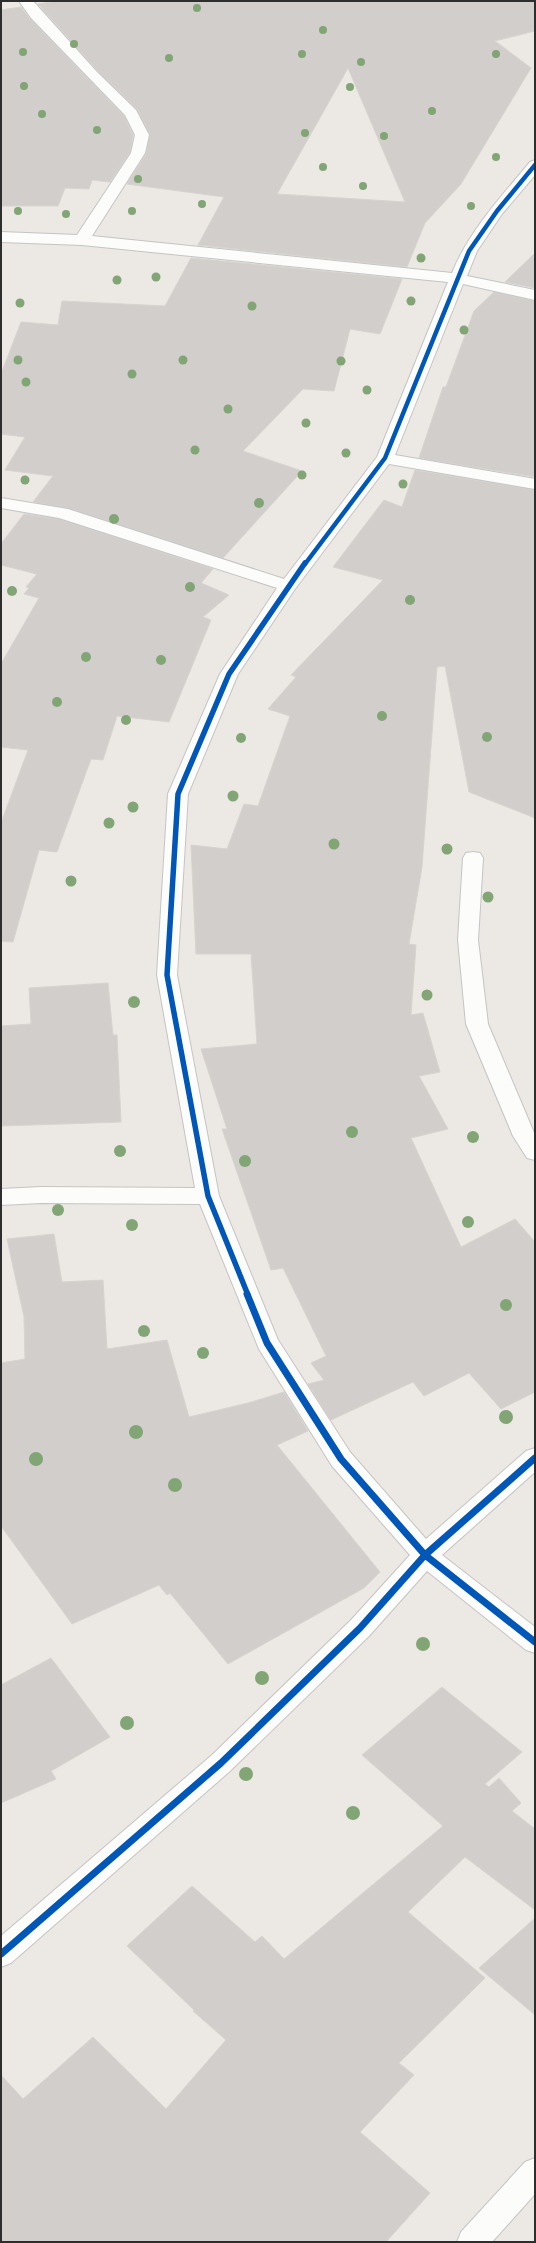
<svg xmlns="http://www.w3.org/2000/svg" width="536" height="2243" font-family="'Nunito Sans',sans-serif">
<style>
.building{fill:#d1cecb;stroke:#d7d4d0;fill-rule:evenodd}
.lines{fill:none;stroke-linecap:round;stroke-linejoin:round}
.street-casing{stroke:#c5c4c5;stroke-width:2}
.street{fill:#fcfcfb;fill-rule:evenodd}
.cycleway-far2-casing{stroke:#fff;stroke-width:6}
.cycleway-far1-casing{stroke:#fff;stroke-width:8}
.cycleway-casing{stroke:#fff;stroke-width:10}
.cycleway-far2{stroke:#0057b8;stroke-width:4.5}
.cycleway-far1{stroke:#0057b8;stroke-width:5.5}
.cycleway{stroke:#0057b8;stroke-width:7}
.tree{fill:#82a575}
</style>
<rect width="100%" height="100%" fill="#ece8e4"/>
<path class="building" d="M 56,1 L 535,1 L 535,31 L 495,41 L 531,68 L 461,184 L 425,223 L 407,267 L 198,245 L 224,197 L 127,184 L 146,154 L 150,134 L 137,109 L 98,71 L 38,4 ZM 348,68 L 405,202 L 277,194 Z
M 21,7 L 30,19 L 124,116 L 133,135 L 130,152 L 110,182 L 92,180 L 89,189 L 65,188 L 58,206 L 1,206 L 1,10 Z
M 535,253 L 535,288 L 505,282 Z
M 191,258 L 402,279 L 380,334 L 350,329 L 334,391 L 303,389 L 243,451 L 302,471 L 223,558 L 68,508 L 33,502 L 53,476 L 5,470 L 25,437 L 1,434 L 1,374 L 21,322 L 58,325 L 62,301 L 165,306 Z
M 494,292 L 535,301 L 535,477 L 419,458 L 443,387 L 446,387 L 474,311 Z
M 415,470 L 535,490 L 535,818 L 469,792 L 445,666 L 437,667 L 422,867 L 409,944 L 416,945 L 411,1015 L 423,1013 L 440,1072 L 419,1076 L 448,1129 L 411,1138 L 461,1247 L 515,1219 L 535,1242 L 535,1392 L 501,1409 L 469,1373 L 424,1396 L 413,1382 L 331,1420 L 308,1384 L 324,1380 L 311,1363 L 326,1356 L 283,1268 L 271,1270 L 222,1129 L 227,1129 L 201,1049 L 257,1044 L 251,954 L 196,954 L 191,845 L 227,849 L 244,804 L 258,806 L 290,716 L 268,709 L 296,677 L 291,675 L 383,580 L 333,567 L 384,500 L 402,507 Z
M 24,514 L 59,519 L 213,569 L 201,583 L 229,595 L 203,617 L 211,620 L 169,722 L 117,716 L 103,760 L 91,759 L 57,852 L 39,850 L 13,942 L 1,941 L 1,823 L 28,750 L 1,747 L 1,664 L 39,598 L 24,594 L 29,588 L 26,587 L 37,574 L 1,565 L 1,544 Z
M 108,983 L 113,1035 L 117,1035 L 121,1122 L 1,1126 L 1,1026 L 31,1024 L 29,988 Z
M 54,1234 L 62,1282 L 103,1280 L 107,1349 L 167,1340 L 189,1417 L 248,1403 L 284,1392 L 308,1431 L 277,1445 L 380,1572 L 364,1588 L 228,1664 L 170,1593 L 167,1595 L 159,1585 L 72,1624 L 1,1526 L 1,1363 L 25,1359 L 24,1317 L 7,1239 Z
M 51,1658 L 110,1737 L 51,1771 L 56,1779 L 1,1803 L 1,1685 Z
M 442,1687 L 522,1752 L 485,1784 L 489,1787 L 499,1778 L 521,1803 L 512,1811 L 535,1829 L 535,1910 L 465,1857 L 408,1912 L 485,1978 L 399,2063 L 414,2075 L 360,2132 L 430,2193 L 386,2242 L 1,2242 L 1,2075 L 23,2099 L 93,2037 L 166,2109 L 226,2040 L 193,2011 L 194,2010 L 127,1946 L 192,1886 L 255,1942 L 262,1936 L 284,1959 L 443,1826 L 362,1755 Z
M 535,1918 L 535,2015 L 479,1968 Z"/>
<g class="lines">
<defs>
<path id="street" d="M 19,1 L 33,1 L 97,72 L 136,110 L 149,135 L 145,153 L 92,236 L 452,273 C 469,231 501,197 530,162 L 535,160 L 535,175 L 502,214 L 477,251 L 467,276 L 535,290 L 535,300 L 463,284 L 395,455 L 535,479 L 535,489 L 389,464 L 295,589 L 238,674 L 188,794 L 177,975 L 219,1196 L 278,1340 L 350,1452 L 426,1539 L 526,1451 L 535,1448 L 535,1472 L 442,1555 L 535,1627 L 535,1653 L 526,1650 L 427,1571 L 369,1636 L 230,1771 L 11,1963 L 1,1967 L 1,1936 L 212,1755 L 351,1620 L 410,1555 L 332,1466 L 259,1349 L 200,1204 L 41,1203 L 1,1205 L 1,1189 L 41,1187 L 195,1188 L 157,975 L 168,794 L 220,674 L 277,588 L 59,518 L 1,508 L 1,498 L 68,509 L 284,579 L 377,457 L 448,282 L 82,245 L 1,242 L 1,232 L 77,235 L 131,153 L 135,135 L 125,115 L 31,18 Z
M 473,852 L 480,853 L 483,858 L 478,940 L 488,1024 L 535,1135 L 535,1160 L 527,1158 L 513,1136 L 466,1024 L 458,940 L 463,858 L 466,853 Z
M 535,2158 L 535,2194 L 492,2242 L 457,2242 L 461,2232 L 525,2162 Z"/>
</defs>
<use href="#street" class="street-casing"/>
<use href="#street" class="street"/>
<defs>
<path id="cycleway-far2" d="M 305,564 L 385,458 L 469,251 L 497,211 L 535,165"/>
<path id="cycleway-far1" d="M 248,1295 L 208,1196 L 167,975 L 178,794 L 229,674 L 305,563"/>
<path id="cycleway" d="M 247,1294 L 267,1343 L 341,1459 L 425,1555 L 535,1642
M 1,1954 L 221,1763 L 360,1628 L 425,1555 L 535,1458"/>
</defs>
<use href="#cycleway-far2" class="cycleway-far2-casing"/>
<use href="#cycleway-far1" class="cycleway-far1-casing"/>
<use href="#cycleway" class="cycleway-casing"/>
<use href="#cycleway-far2" class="cycleway-far2"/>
<use href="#cycleway-far1" class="cycleway-far1"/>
<use href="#cycleway" class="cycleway"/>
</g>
<g class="tree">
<circle cx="197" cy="8" r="4"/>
<circle cx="323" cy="30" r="4"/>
<circle cx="74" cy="44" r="4"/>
<circle cx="23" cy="52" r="4"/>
<circle cx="302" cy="54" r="4"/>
<circle cx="496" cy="54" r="4"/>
<circle cx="169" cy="58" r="4"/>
<circle cx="361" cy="62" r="4"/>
<circle cx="24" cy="86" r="4"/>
<circle cx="350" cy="87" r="4"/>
<circle cx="432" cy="111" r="4"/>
<circle cx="42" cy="114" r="4"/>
<circle cx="97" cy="130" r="4"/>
<circle cx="305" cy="133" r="4"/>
<circle cx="384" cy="136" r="4"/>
<circle cx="496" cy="157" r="4"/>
<circle cx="323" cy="167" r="4"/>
<circle cx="138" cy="179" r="4"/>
<circle cx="363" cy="186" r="4"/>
<circle cx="202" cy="204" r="4"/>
<circle cx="471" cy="206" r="4"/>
<circle cx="18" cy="211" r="4"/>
<circle cx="132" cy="211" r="4"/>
<circle cx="66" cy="214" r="4"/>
<circle cx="421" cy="258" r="4.5"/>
<circle cx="156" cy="277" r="4.5"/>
<circle cx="117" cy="280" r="4.5"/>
<circle cx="411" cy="301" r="4.5"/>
<circle cx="20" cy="303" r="4.5"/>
<circle cx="252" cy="306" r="4.5"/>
<circle cx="464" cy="330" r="4.5"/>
<circle cx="18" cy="360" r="4.5"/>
<circle cx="183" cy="360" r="4.5"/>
<circle cx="341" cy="361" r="4.5"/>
<circle cx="132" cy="374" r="4.5"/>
<circle cx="26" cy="382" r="4.5"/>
<circle cx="367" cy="390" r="4.5"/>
<circle cx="228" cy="409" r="4.5"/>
<circle cx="306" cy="423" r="4.5"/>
<circle cx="195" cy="450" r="4.5"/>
<circle cx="346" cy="453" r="4.5"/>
<circle cx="302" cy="475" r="4.5"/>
<circle cx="25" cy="480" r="4.5"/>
<circle cx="403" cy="484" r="4.5"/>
<circle cx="259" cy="503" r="5"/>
<circle cx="114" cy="519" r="5"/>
<circle cx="190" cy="587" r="5"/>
<circle cx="12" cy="591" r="5"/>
<circle cx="410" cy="600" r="5"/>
<circle cx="86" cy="657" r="5"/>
<circle cx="161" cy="660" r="5"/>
<circle cx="57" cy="702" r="5"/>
<circle cx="382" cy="716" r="5"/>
<circle cx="126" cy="720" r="5"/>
<circle cx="487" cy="737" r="5"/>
<circle cx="241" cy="738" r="5"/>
<circle cx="233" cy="796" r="5.5"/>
<circle cx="133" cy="807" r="5.5"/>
<circle cx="109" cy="823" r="5.5"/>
<circle cx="334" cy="844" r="5.5"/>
<circle cx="447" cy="849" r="5.5"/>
<circle cx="71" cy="881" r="5.5"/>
<circle cx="488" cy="897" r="5.5"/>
<circle cx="427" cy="995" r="5.5"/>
<circle cx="134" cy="1002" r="6"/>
<circle cx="352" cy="1132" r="6"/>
<circle cx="473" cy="1137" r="6"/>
<circle cx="120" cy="1151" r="6"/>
<circle cx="245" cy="1161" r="6"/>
<circle cx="58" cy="1210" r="6"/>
<circle cx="468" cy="1222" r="6"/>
<circle cx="132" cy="1225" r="6"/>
<circle cx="506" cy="1305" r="6"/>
<circle cx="144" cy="1331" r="6"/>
<circle cx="203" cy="1353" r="6"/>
<circle cx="506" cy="1417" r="7"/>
<circle cx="136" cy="1432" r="7"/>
<circle cx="36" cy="1459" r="7"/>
<circle cx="175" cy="1485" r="7"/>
<circle cx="423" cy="1644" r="7"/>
<circle cx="262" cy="1678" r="7"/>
<circle cx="127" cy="1723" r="7"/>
<circle cx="246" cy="1774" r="7"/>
<circle cx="353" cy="1813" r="7"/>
</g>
<rect width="536" height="2243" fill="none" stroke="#2e2e2e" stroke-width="4"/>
</svg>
